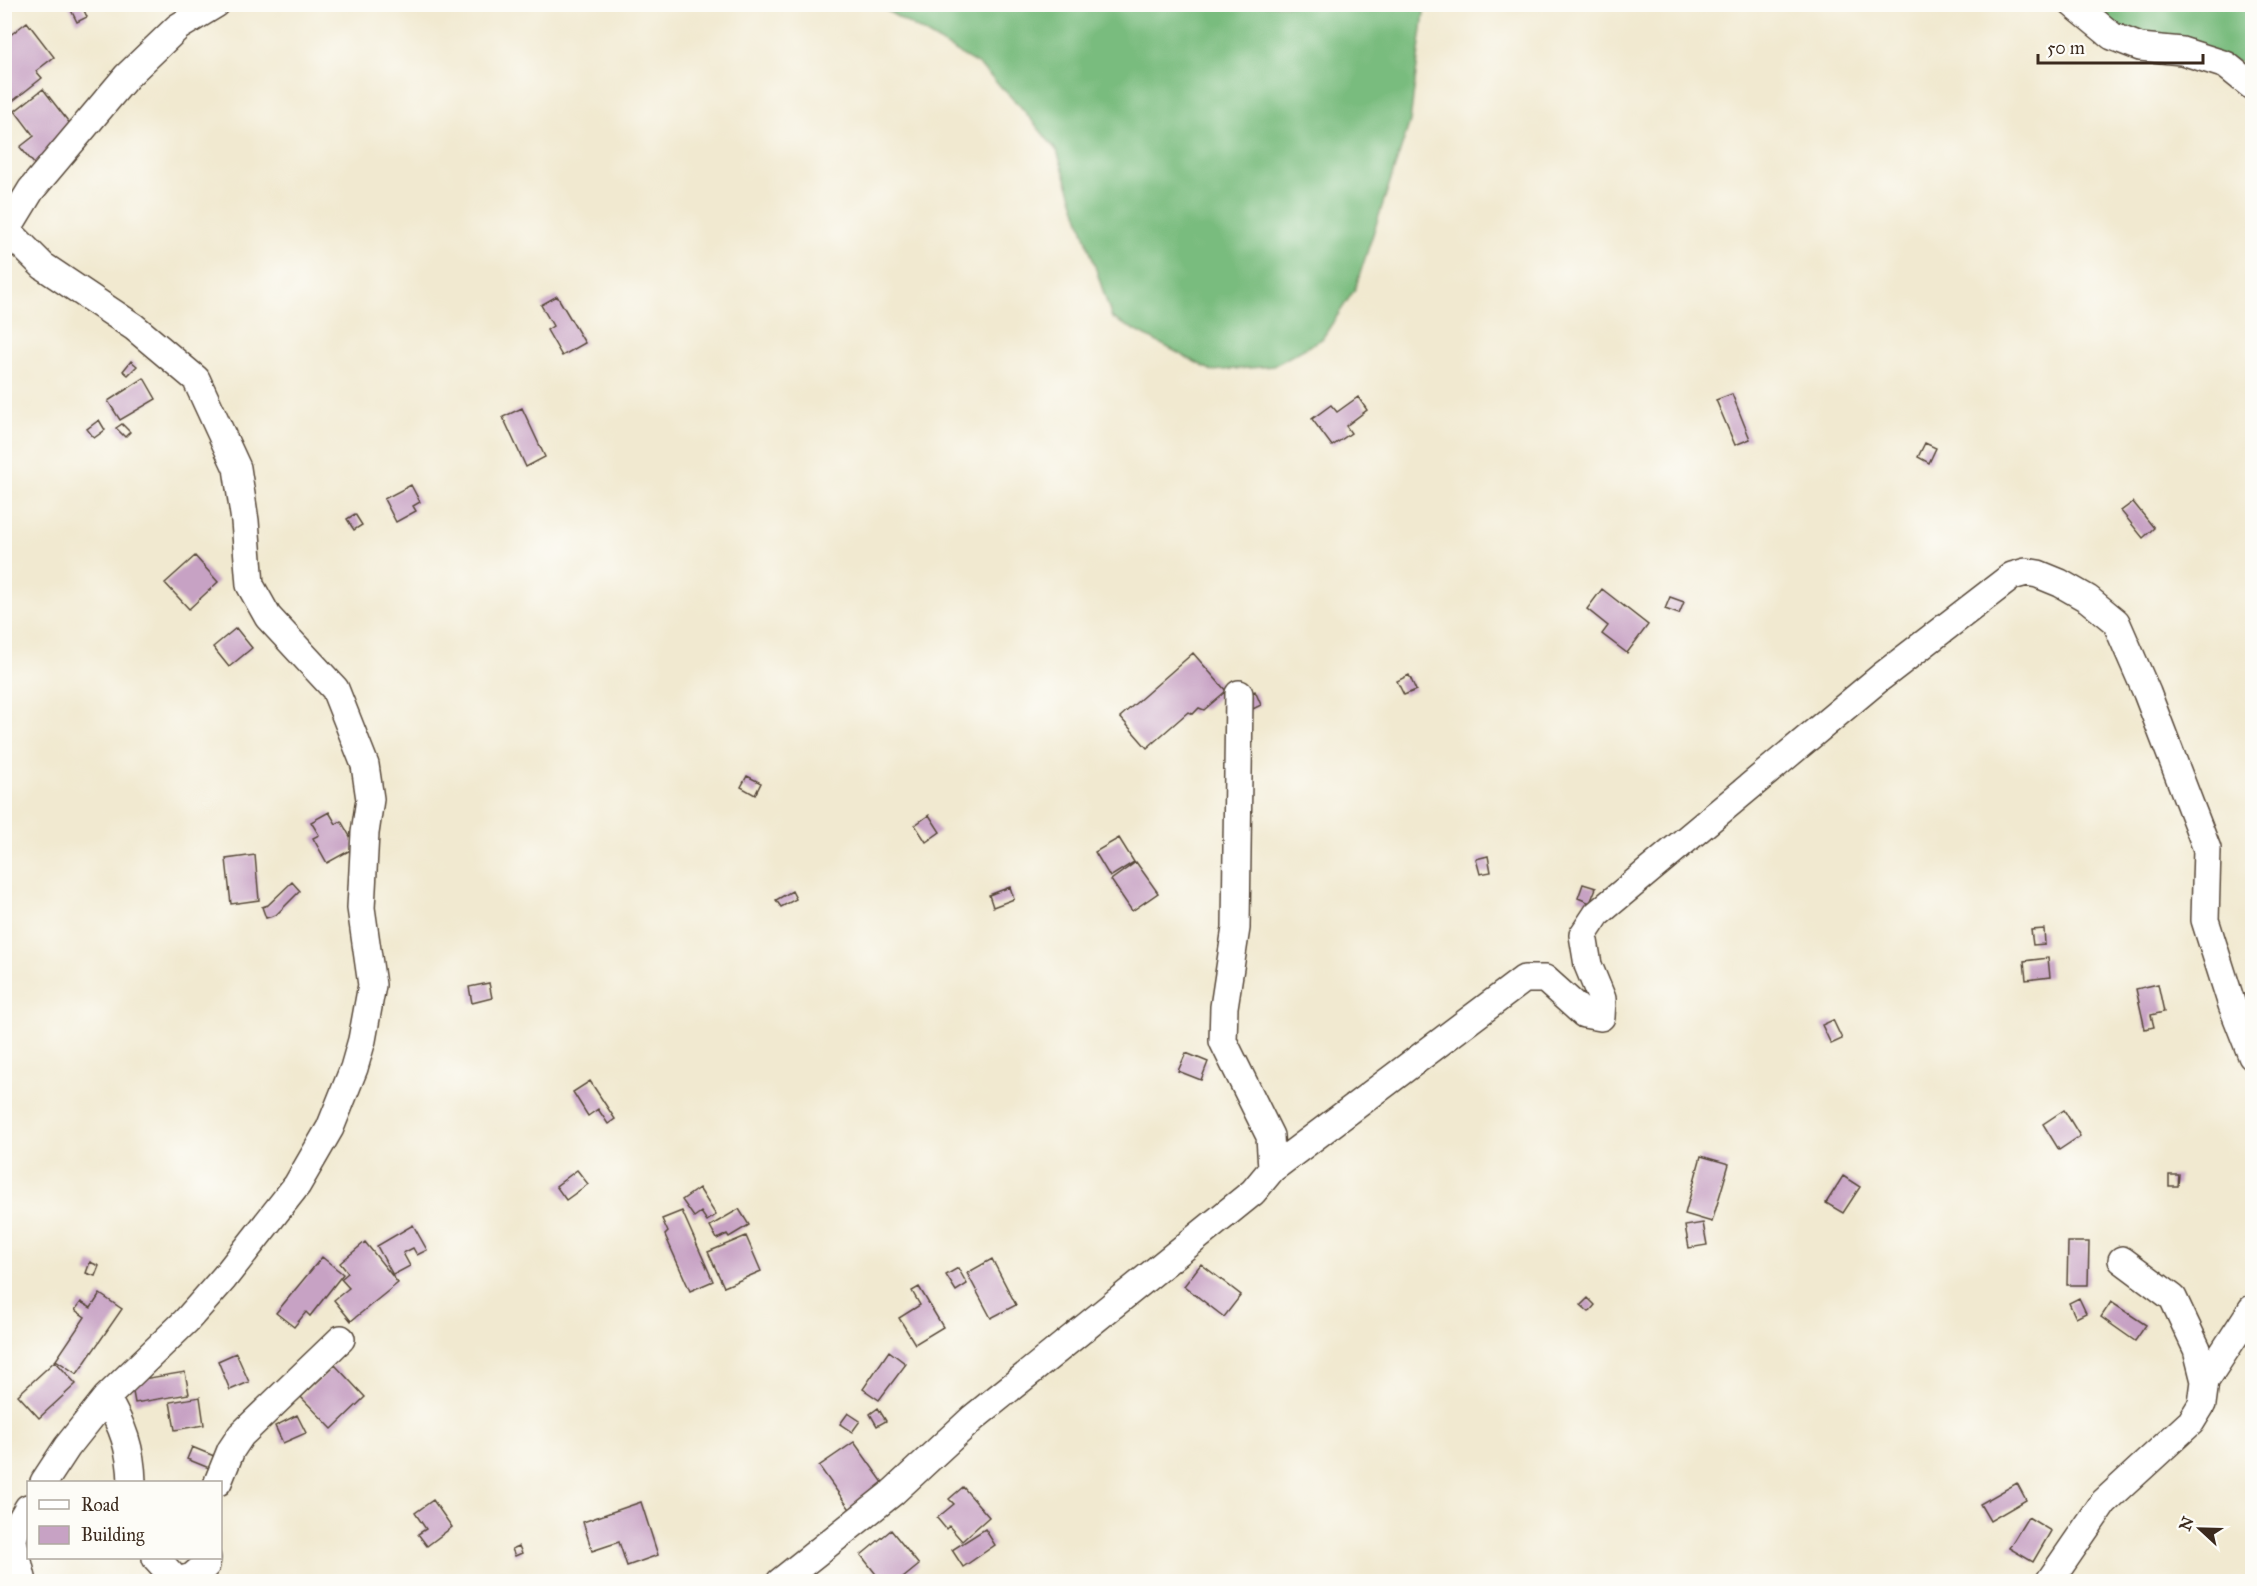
<svg xmlns="http://www.w3.org/2000/svg" width="2257" height="1586" font-family="'IM FELL Great Primer',serif">
<style>
.forest{fill:#79bc7e;stroke:#5a734e;stroke-width:1.5}
.building{fill:#c7a2c4}
.lines{fill:none;stroke-linecap:round;stroke-linejoin:round}
.minor-casing{stroke:#564739;stroke-width:30}
.minor{stroke:#fff;stroke-width:27}
</style>
<rect width="100%" height="100%" fill="#fdfcf7"/>
<filter id="ink" filterUnits="userSpaceOnUse"><feTurbulence type="fractalNoise" baseFrequency=".0167" numOctaves="2"/><feDisplacementMap in="SourceGraphic" scale="12" xChannelSelector="R" yChannelSelector="G"/><feConvolveMatrix kernelMatrix="1 2 1 2 8 2 1 2 1" color-interpolation-filters="sRGB"/></filter>
<filter id="wash" filterUnits="userSpaceOnUse"><feTurbulence type="fractalNoise" baseFrequency=".008" numOctaves="4" result="noise"/><feDisplacementMap in="SourceGraphic" scale="24" xChannelSelector="R" yChannelSelector="G"/><feGaussianBlur stdDeviation="1.35" result="paint"/><feColorMatrix in="noise" values="0 0 0 0 0 0 0 0 0 0 0 0 0 0 0 0 0 1.4 0 .05"/><feComposite in="paint" operator="in"/></filter>
<g filter="url(#wash)">
<rect width="100%" height="100%" fill="#f1e9d0"/>
<path class="forest" d="M 877,5 L 1425,5 L 1410,121 L 1355,289 L 1322,339 L 1273,366 L 1212,371 L 1112,318 L 1057,151 L 1021,107 L 979,65 Z
M 2056,5 L 2252,5 L 2252,64 L 2089,31 Z"/>
<g id="blocks">
<path class="building" d="M 68,4 L 81,4 L 87,17 L 77,22 Z
M 27,22 L 54,57 L 36,71 L 42,78 L 9,104 L 4,99 L 7,68 L 4,40 Z
M 43,89 L 71,125 L 61,133 L 67,140 L 35,165 L 20,147 L 34,136 L 15,111 Z
M 557,296 L 585,343 L 562,356 L 547,330 L 553,326 L 541,305 Z
M 131,361 L 137,366 L 128,375 L 123,371 Z
M 144,378 L 156,399 L 120,420 L 108,401 Z
M 1732,394 L 1750,439 L 1735,445 L 1716,400 Z
M 1358,397 L 1367,410 L 1346,426 L 1351,433 L 1332,446 L 1312,419 L 1331,405 L 1337,412 Z
M 522,408 L 545,457 L 526,467 L 503,417 Z
M 99,420 L 105,430 L 94,438 L 87,429 Z
M 122,424 L 130,432 L 125,437 L 116,428 Z
M 1925,443 L 1936,448 L 1929,463 L 1918,457 Z
M 411,485 L 420,502 L 413,506 L 416,511 L 396,522 L 384,499 Z
M 2133,502 L 2154,528 L 2143,538 L 2121,511 Z
M 355,514 L 362,525 L 354,530 L 347,519 Z
M 195,556 L 218,582 L 189,609 L 165,583 Z
M 1602,589 L 1648,625 L 1627,653 L 1602,634 L 1608,626 L 1587,609 Z
M 1670,597 L 1684,602 L 1679,614 L 1665,609 Z
M 236,628 L 252,648 L 229,667 L 213,647 Z
M 1193,653 L 1226,691 L 1204,710 L 1199,708 L 1193,714 L 1188,712 L 1147,748 L 1120,717 Z
M 1409,675 L 1416,690 L 1404,695 L 1397,681 Z
M 1255,691 L 1261,705 L 1249,711 L 1242,697 Z
M 747,776 L 761,783 L 755,795 L 741,787 Z
M 329,812 L 336,824 L 341,821 L 356,847 L 327,863 L 313,838 L 319,835 L 311,822 Z
M 929,815 L 940,832 L 926,842 L 915,825 Z
M 1119,838 L 1134,862 L 1110,877 L 1095,852 Z
M 255,855 L 259,900 L 231,904 L 226,859 Z
M 1488,856 L 1491,872 L 1480,874 L 1476,859 Z
M 1136,862 L 1158,893 L 1132,911 L 1111,880 Z
M 292,882 L 300,891 L 276,915 L 266,918 L 262,907 L 268,905 Z
M 1583,884 L 1596,888 L 1590,903 L 1578,898 Z
M 1010,887 L 1014,899 L 993,907 L 989,895 Z
M 792,891 L 796,899 L 781,907 L 776,900 Z
M 2044,929 L 2045,944 L 2033,945 L 2031,930 Z
M 2048,958 L 2050,977 L 2026,980 L 2024,961 Z
M 489,983 L 492,998 L 472,1003 L 469,987 Z
M 2158,984 L 2164,1012 L 2151,1015 L 2154,1027 L 2145,1029 L 2136,989 Z
M 1833,1020 L 1842,1039 L 1831,1044 L 1822,1025 Z
M 1186,1053 L 1208,1062 L 1201,1080 L 1178,1071 Z
M 590,1081 L 615,1119 L 608,1124 L 598,1109 L 588,1116 L 573,1092 Z
M 2064,1110 L 2080,1136 L 2059,1150 L 2043,1124 Z
M 1701,1156 L 1729,1164 L 1712,1222 L 1685,1214 Z
M 577,1170 L 588,1184 L 566,1200 L 556,1186 Z
M 2169,1175 L 2179,1175 L 2178,1186 L 2169,1186 Z
M 1843,1176 L 1860,1187 L 1843,1213 L 1826,1203 Z
M 699,1188 L 716,1215 L 707,1221 L 701,1212 L 694,1217 L 682,1200 Z
M 739,1209 L 749,1225 L 729,1237 L 727,1234 L 717,1239 L 710,1226 Z
M 682,1211 L 713,1281 L 690,1291 L 665,1235 L 668,1232 L 662,1219 Z
M 1703,1223 L 1707,1245 L 1689,1248 L 1685,1226 Z
M 413,1225 L 427,1250 L 417,1255 L 413,1248 L 403,1253 L 410,1266 L 393,1275 L 377,1246 Z
M 746,1236 L 761,1271 L 724,1287 L 708,1252 Z
M 365,1242 L 398,1283 L 351,1321 L 334,1300 L 349,1288 L 341,1279 L 348,1273 L 340,1263 Z
M 2068,1242 L 2089,1242 L 2088,1285 L 2067,1285 Z
M 322,1257 L 343,1274 L 310,1316 L 306,1312 L 294,1327 L 276,1313 Z
M 992,1259 L 1016,1305 L 991,1318 L 967,1273 Z
M 90,1262 L 99,1266 L 95,1276 L 86,1273 Z
M 1201,1264 L 1241,1295 L 1224,1317 L 1184,1286 Z
M 958,1268 L 967,1284 L 956,1291 L 946,1275 Z
M 919,1287 L 943,1327 L 915,1344 L 899,1318 L 920,1305 L 912,1291 Z
M 100,1294 L 122,1309 L 77,1374 L 56,1360 L 85,1317 L 75,1310 L 81,1302 L 91,1308 Z
M 1588,1298 L 1595,1305 L 1589,1312 L 1581,1305 Z
M 2079,1298 L 2086,1313 L 2076,1318 L 2069,1303 Z
M 2111,1302 L 2146,1325 L 2135,1341 L 2101,1317 Z
M 889,1351 L 906,1364 L 879,1400 L 863,1389 Z
M 236,1353 L 249,1382 L 230,1390 L 218,1361 Z
M 55,1361 L 76,1384 L 39,1418 L 18,1395 Z
M 335,1365 L 365,1397 L 332,1429 L 301,1397 Z
M 185,1372 L 189,1394 L 135,1403 L 131,1381 Z
M 200,1397 L 204,1425 L 175,1430 L 170,1402 Z
M 878,1408 L 886,1421 L 877,1426 L 870,1414 Z
M 848,1413 L 860,1421 L 852,1432 L 840,1424 Z
M 297,1415 L 306,1433 L 283,1443 L 275,1426 Z
M 854,1442 L 889,1491 L 854,1515 L 819,1466 Z
M 192,1447 L 214,1456 L 209,1468 L 187,1459 Z
M 2017,1483 L 2026,1500 L 1990,1521 L 1980,1504 Z
M 963,1487 L 989,1517 L 962,1541 L 949,1526 L 946,1529 L 937,1518 L 954,1504 L 949,1499 Z
M 433,1500 L 452,1527 L 427,1546 L 418,1534 L 426,1529 L 415,1513 Z
M 641,1502 L 658,1555 L 627,1566 L 619,1542 L 592,1551 L 583,1522 Z
M 2028,1517 L 2051,1531 L 2033,1562 L 2009,1548 Z
M 985,1529 L 995,1545 L 963,1567 L 952,1550 Z
M 891,1530 L 919,1565 L 898,1582 L 882,1582 L 861,1555 Z
M 519,1546 L 522,1553 L 515,1556 L 512,1549 Z"/>
</g>
</g>
<g filter="url(#ink)">
<use href="#blocks" fill-opacity="0" stroke="#564739" stroke-width="1.5"/>
<g class="lines">
<defs>
<path id="minor" d="M 2073,4 L 2112,36 L 2140,47 L 2182,51 L 2226,65 L 2252,86
M 4,227 L 43,266 L 134,327 L 196,379 L 237,468 L 245,521 L 250,585 L 268,617 L 335,689 L 365,765 L 370,799 L 365,833 L 361,908 L 372,985 L 362,1040 L 354,1068 L 330,1128 L 297,1185 L 224,1278 L 186,1321 L 106,1398 L 67,1447 L 44,1482
M 6,231 L 31,190 L 127,76 L 178,27 L 216,4
M 1272,1169 L 1524,979 L 1545,979 L 1584,1014 L 1601,1017 L 1602,999 L 1588,965 L 1583,935 L 1597,914 L 1881,677 L 2012,576 L 2026,572 L 2038,574 L 2060,583 L 2088,599 L 2116,622 L 2147,693 L 2207,849 L 2205,920 L 2232,1005 L 2252,1056
M 2205,1381 L 2252,1309
M 106,1398 C 123,1426 131,1449 132,1482
M 218,1482 L 231,1450 L 241,1435 L 341,1339
M 13,1541 L 23,1582
M 156,1558 L 177,1581 L 192,1577 L 206,1565 L 207,1558
M 4,1565 L 17,1527 L 28,1508
M 780,1582 L 892,1493 L 973,1418 L 1253,1192 L 1272,1169 L 1270,1136 L 1223,1041 L 1224,1007 L 1236,928 L 1239,694
M 2049,1582 L 2104,1502 L 2191,1422 L 2202,1404 L 2205,1381 L 2197,1349 L 2173,1298 L 2122,1260"/>
</defs>
<use href="#minor" class="minor-casing"/>
<use href="#minor" class="minor"/>
</g>
</g>
<rect width="2257" height="1586" fill="none" stroke="#fdfcf7" stroke-width="24"/>
<rect x="27" y="1481" width="195" height="78" fill="#fdfcf7" stroke="#afa8a0" stroke-width="1.5"/>
<rect x="39" y="1500" width="30" height="9" fill="#ffffff" stroke="#afa8a0" stroke-width="1.5"/>
<text x="81" y="1511" font-size="18" fill="#3b2a1e">Road</text>
<rect x="39" y="1526" width="30" height="18" fill="#c7a2c4" stroke="#afa8a0" stroke-width="1.5"/>
<text x="81" y="1541" font-size="18" fill="#3b2a1e">Building</text>
<g transform="translate(2200 1529) rotate(292)" stroke="#fdfcf7" stroke-width="4.5" paint-order="stroke">
<path d="M0-4.5L10 22L0 15L-10 22Z" fill="#3b2a1e"/>
<text y="-9" font-size="16" font-weight="bold" text-anchor="middle" fill="#3b2a1e">N</text>
</g>
<path d="M2038 54v9h165v-9" fill="none" stroke="#3b2a1e" stroke-width="3"/>
<text x="2047" y="54" font-size="18" fill="#3b2a1e" stroke="#fdfcf7" stroke-width="4.5" paint-order="stroke">50 m</text>
</svg>
